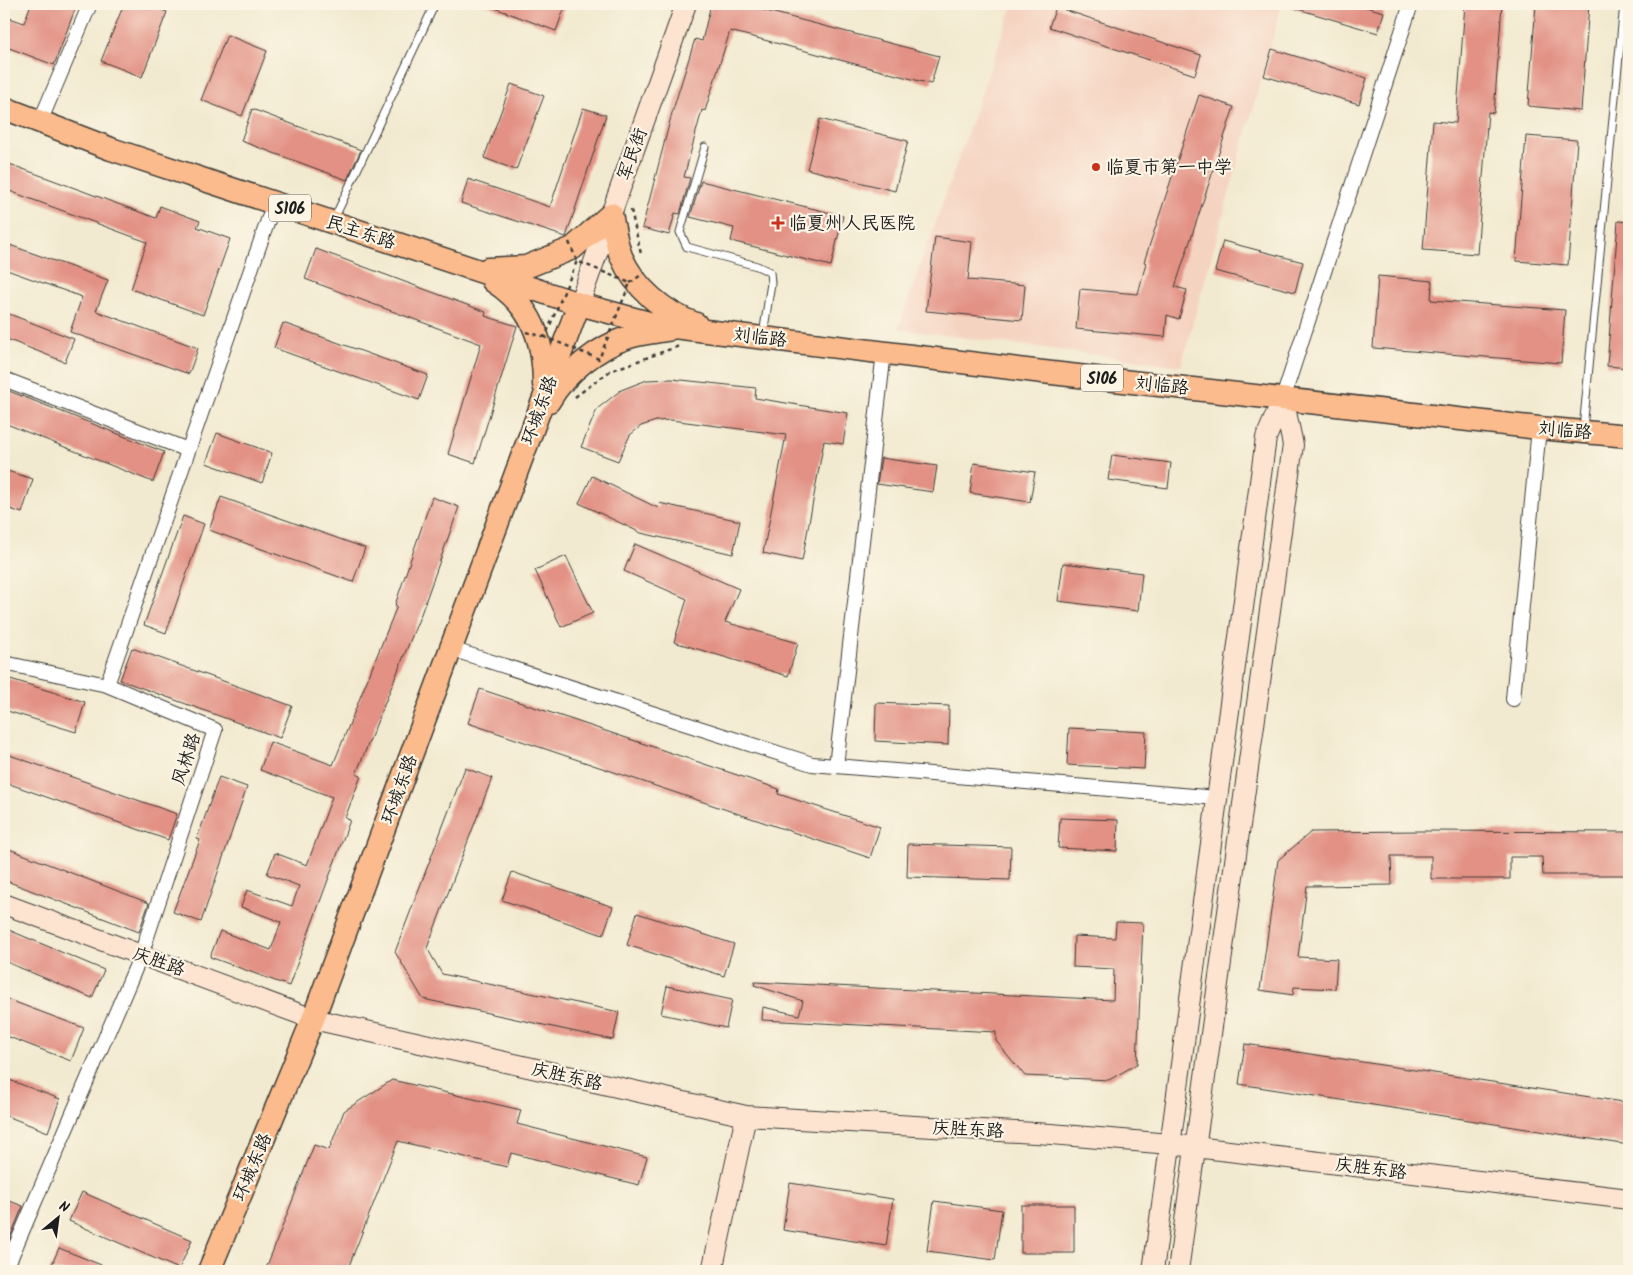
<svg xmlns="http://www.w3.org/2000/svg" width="1633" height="1275" font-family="Kalam,'LXGW WenKai TC',sans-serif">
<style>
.built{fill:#f5d3c1}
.building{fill:#e29184}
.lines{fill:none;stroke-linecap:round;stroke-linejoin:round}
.lane-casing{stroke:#3c3b37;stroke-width:9}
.street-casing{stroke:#3c3b37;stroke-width:16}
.secondary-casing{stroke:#3c3b37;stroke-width:22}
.primary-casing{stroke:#3c3b37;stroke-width:25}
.path{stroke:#3c3b37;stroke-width:2.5;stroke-dasharray:4 4;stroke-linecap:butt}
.lane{stroke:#fff;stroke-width:7}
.street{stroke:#fff;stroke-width:14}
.secondary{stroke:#fde4d1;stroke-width:20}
.primary{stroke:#fbbb8c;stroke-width:22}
.path-bridge{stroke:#3c3b37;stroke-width:2.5;stroke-dasharray:4 4;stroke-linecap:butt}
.poi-dot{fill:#c8321e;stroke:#fcf5e5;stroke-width:2}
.labels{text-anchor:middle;stroke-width:4.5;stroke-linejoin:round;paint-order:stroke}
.shield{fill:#fcf5e5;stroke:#5f5d58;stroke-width:1}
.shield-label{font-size:16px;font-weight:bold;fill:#1c1c1c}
.street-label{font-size:18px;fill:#1c1c1c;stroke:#fcf5e5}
.poi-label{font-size:18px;fill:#1c1c1c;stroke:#fcf5e5;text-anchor:start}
</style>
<rect width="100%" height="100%" fill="#fcf5e5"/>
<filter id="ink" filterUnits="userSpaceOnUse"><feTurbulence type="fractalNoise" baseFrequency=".02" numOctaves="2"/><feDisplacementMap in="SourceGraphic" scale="10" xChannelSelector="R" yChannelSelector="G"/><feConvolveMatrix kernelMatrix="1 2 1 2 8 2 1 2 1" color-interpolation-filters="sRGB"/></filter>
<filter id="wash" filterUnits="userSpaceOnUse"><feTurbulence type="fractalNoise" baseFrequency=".0096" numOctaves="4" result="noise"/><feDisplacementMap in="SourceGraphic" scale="20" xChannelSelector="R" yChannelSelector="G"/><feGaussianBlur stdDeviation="1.12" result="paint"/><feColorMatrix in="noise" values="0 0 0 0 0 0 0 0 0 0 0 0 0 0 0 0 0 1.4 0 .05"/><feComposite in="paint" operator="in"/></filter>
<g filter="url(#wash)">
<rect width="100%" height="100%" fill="#f2ead0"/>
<path class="built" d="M 1013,4 L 1282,4 L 1181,366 L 898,329 Z"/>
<g id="blocks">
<path class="building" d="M 31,4 L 77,4 L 54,65 L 4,46 L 4,16 L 24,23 Z
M 124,4 L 146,4 L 167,12 L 142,77 L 101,61 Z
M 484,4 L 566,4 L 556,31 Z
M 711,4 L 740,4 L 939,56 L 931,84 L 730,31 L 705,111 L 702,110 L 684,177 L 690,178 L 680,214 L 675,213 L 669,235 L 642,228 L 672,113 L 695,39 L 702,41 Z
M 1291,4 L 1355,4 L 1384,12 L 1378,33 L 1291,7 Z
M 1465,4 L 1502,4 L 1494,113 L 1488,112 L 1477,254 L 1423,250 L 1433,121 L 1456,123 Z
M 1536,4 L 1589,4 L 1581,111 L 1528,106 Z
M 1056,7 L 1201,55 L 1195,75 L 1049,27 Z
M 227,35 L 267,51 L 242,116 L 201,100 Z
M 1272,49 L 1367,78 L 1359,104 L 1264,76 Z
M 511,84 L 544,96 L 516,170 L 484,158 Z
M 1199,95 L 1234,107 L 1175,287 L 1187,290 L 1179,319 L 1167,315 L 1165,337 L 1076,329 L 1080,289 L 1138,294 L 1146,263 L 1144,262 Z
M 583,108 L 606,115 L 566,237 L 461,203 L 468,179 L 550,207 Z
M 252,109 L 361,150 L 347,180 L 241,141 Z
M 820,119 L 908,141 L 895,191 L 807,169 Z
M 1526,136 L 1577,140 L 1568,265 L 1516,261 Z
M 4,162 L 156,218 L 160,206 L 200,221 L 197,227 L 230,239 L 203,315 L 131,289 L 147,242 L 4,189 Z
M 701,181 L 843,216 L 831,266 L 731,241 L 734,228 L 690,217 Z
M 1618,221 L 1629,222 L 1629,368 L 1607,366 Z
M 935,237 L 972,242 L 968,280 L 1025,285 L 1022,320 L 926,311 Z
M 1223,241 L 1303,262 L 1295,292 L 1215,271 Z
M 4,243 L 108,280 L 96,311 L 198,348 L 189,374 L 70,332 L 82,297 L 4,269 Z
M 316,249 L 486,312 L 485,316 L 517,326 L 475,463 L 448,454 L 481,344 L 305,279 Z
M 1378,276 L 1432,281 L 1431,300 L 1565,310 L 1561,363 L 1373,348 Z
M 4,312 L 74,339 L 65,362 L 4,338 Z
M 283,323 L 428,375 L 419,400 L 274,348 Z
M 672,379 L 756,388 L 755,398 L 848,413 L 843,444 L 824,441 L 802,561 L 763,553 L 786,435 L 671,420 L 656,421 L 641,426 L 630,435 L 618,461 L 581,447 L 597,409 L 621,390 L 647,380 Z
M 4,389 L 164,452 L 153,482 L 4,423 Z
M 217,433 L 272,453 L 262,483 L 206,463 Z
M 1112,455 L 1171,463 L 1168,488 L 1108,480 Z
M 881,458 L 937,466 L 933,492 L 877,484 Z
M 974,463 L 1035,472 L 1030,502 L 970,493 Z
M 4,470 L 33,479 L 22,513 L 4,507 Z
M 592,476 L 658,508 L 659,503 L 740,521 L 733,554 L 641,533 L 579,503 Z
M 221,497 L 365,548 L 353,582 L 209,530 Z
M 432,497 L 459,507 L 421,614 L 356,774 L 361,776 L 345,818 L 350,820 L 289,986 L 210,957 L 220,931 L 271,950 L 281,922 L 241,907 L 247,890 L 292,906 L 299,886 L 267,874 L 275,853 L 307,865 L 332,797 L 260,770 L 270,742 L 333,765 L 397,606 L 395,605 Z
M 183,516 L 204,524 L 166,633 L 144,625 Z
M 635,544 L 739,589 L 725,622 L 798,643 L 788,676 L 674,642 L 687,599 L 624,571 Z
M 566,556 L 593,613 L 561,627 L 535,570 Z
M 1063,563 L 1142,573 L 1138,611 L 1058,601 Z
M 132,648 L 292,706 L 280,738 L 120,680 Z
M 4,677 L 85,702 L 76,732 L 4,710 Z
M 480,689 L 779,789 L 778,794 L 880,827 L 870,858 L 468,723 Z
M 876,703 L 949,706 L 948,745 L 875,741 Z
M 1069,728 L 1146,732 L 1144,769 L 1067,765 Z
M 4,753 L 177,814 L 168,840 L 4,782 Z
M 465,768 L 492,778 L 427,948 L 442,974 L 619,1012 L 613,1040 L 423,999 L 395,952 Z
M 219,777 L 247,787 L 201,922 L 173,912 L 200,840 L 197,839 Z
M 1060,818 L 1118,820 L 1117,851 L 1058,848 Z
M 1422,831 L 1629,832 L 1629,875 L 1543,875 L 1542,857 L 1510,857 L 1510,879 L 1431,879 L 1431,856 L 1391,856 L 1392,885 L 1307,886 L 1298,957 L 1337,959 L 1335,989 L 1294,987 L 1293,995 L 1260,990 L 1278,860 L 1311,832 Z
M 908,844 L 1011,847 L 1010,880 L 907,877 Z
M 4,847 L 149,903 L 139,932 L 4,880 Z
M 512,872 L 613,907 L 603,935 L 502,900 Z
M 637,913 L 734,944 L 724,976 L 627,945 Z
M 1116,922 L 1143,923 L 1137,1064 L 1109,1080 L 1025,1076 L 996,1041 L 996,1032 L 762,1020 L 763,1007 L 799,1015 L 803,1001 L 754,985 L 755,982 L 1113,1000 L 1114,969 L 1073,967 L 1074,936 L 1115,938 Z
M 4,928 L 104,970 L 92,998 L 4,961 Z
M 667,986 L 732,1000 L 726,1028 L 661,1014 Z
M 4,998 L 84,1028 L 71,1061 L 4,1035 Z
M 1245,1044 L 1629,1103 L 1629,1145 L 1239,1084 Z
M 4,1078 L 60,1099 L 48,1132 L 4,1115 Z
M 392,1080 L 521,1110 L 517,1124 L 647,1157 L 639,1185 L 511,1153 L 507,1167 L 398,1141 L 347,1271 L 265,1271 L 314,1145 L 329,1150 L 344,1111 Z
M 790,1183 L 893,1199 L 886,1246 L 783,1230 Z
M 82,1192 L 192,1240 L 179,1269 L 69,1221 Z
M 4,1199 L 23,1206 L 4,1252 Z
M 934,1201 L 1002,1210 L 995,1260 L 927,1251 Z
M 1021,1205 L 1074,1205 L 1074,1253 L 1021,1253 Z
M 59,1248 L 116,1271 L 49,1271 Z"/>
</g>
</g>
<g filter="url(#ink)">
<use href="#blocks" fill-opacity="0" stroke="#3c3b37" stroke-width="1"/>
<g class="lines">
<defs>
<path id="lane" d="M 705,147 L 680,232 L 687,247 L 757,266 L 770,272 L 771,283 L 763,335
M 335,217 L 433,8
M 1583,429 L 1624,4"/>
<path id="street" d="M 40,122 L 90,4
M 4,379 L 188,450
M 1283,398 L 1411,4
M 451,649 L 812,764 L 1217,798
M 4,663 L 107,685 L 215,730 L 141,955 L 5,1271
M 107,685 L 274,203
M 1513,699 L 1539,428
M 836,766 L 884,352"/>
<path id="secondary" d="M 579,304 L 686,4
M 4,904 L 313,1019 L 746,1116 L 1051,1134 L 1170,1144 L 1629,1199
M 712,1271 L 746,1116
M 1153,1271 L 1266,438 L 1283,398
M 1178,1271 L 1293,445 L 1283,398"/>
<path id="primary" d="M 4,108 L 111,149 L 579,304 L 657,325 L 1043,372 L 1539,428 L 1629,436
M 488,269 L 526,267 L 573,248 L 611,214 C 614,228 616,243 621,256 C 634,287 664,313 696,324
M 493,281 C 532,306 544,340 544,385
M 549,401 C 565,373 598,347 629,337 C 641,333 655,332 667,330
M 209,1271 L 313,1019 L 579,304"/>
</defs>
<use href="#lane" class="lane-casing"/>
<use href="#street" class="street-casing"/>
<use href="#secondary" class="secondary-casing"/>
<use href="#primary" class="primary-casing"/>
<path class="path" d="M 631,210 L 641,254
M 575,397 L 610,371 L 679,346"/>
<use href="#lane" class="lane"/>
<use href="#street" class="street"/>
<use href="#secondary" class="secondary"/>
<use href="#primary" class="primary"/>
<path class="path-bridge" d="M 569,242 L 577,261 L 630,283 L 599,359 L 545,337 L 577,261
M 630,283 L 645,272
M 526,332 L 545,337"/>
</g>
</g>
<g class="poi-dot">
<circle cx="1096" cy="167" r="5"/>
<path d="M775.5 215.5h5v5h5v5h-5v5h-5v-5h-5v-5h5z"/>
</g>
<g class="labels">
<g class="shield">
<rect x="269" y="194.5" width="42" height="27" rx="4"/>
<rect x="1081" y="364.5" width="42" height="27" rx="4"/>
</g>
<g class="shield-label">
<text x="290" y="214">S106</text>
<text x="1102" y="384">S106</text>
</g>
<g class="street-label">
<text transform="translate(632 154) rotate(-70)" y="6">军民街</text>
<text transform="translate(361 232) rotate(18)" y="6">民主东路</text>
<text transform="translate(760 337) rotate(7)" y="6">刘临路</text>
<text transform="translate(1162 385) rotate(6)" y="6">刘临路</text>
<text transform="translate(539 410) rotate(-70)" y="6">环城东路</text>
<text transform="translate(1565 430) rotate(5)" y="6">刘临路</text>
<text transform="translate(186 759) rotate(-72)" y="6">风林路</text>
<text transform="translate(399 789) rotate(-70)" y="6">环城东路</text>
<text transform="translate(159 961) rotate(20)" y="6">庆胜路</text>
<text transform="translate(567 1076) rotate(13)" y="6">庆胜东路</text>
<text transform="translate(968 1129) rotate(3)" y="6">庆胜东路</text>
<text transform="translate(252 1167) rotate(-67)" y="6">环城东路</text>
<text transform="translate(1371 1168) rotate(7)" y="6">庆胜东路</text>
</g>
<g class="poi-label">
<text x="1106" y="173">临夏市第一中学</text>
<text x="789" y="229">临夏州人民医院</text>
</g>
</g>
<rect width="1633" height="1275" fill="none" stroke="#fcf5e5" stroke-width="20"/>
<g transform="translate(58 1218) rotate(29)" stroke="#fcf5e5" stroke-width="4" paint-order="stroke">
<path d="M0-4L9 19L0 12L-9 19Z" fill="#1c1c1c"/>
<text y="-8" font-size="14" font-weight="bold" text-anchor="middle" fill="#1c1c1c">N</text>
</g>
</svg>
